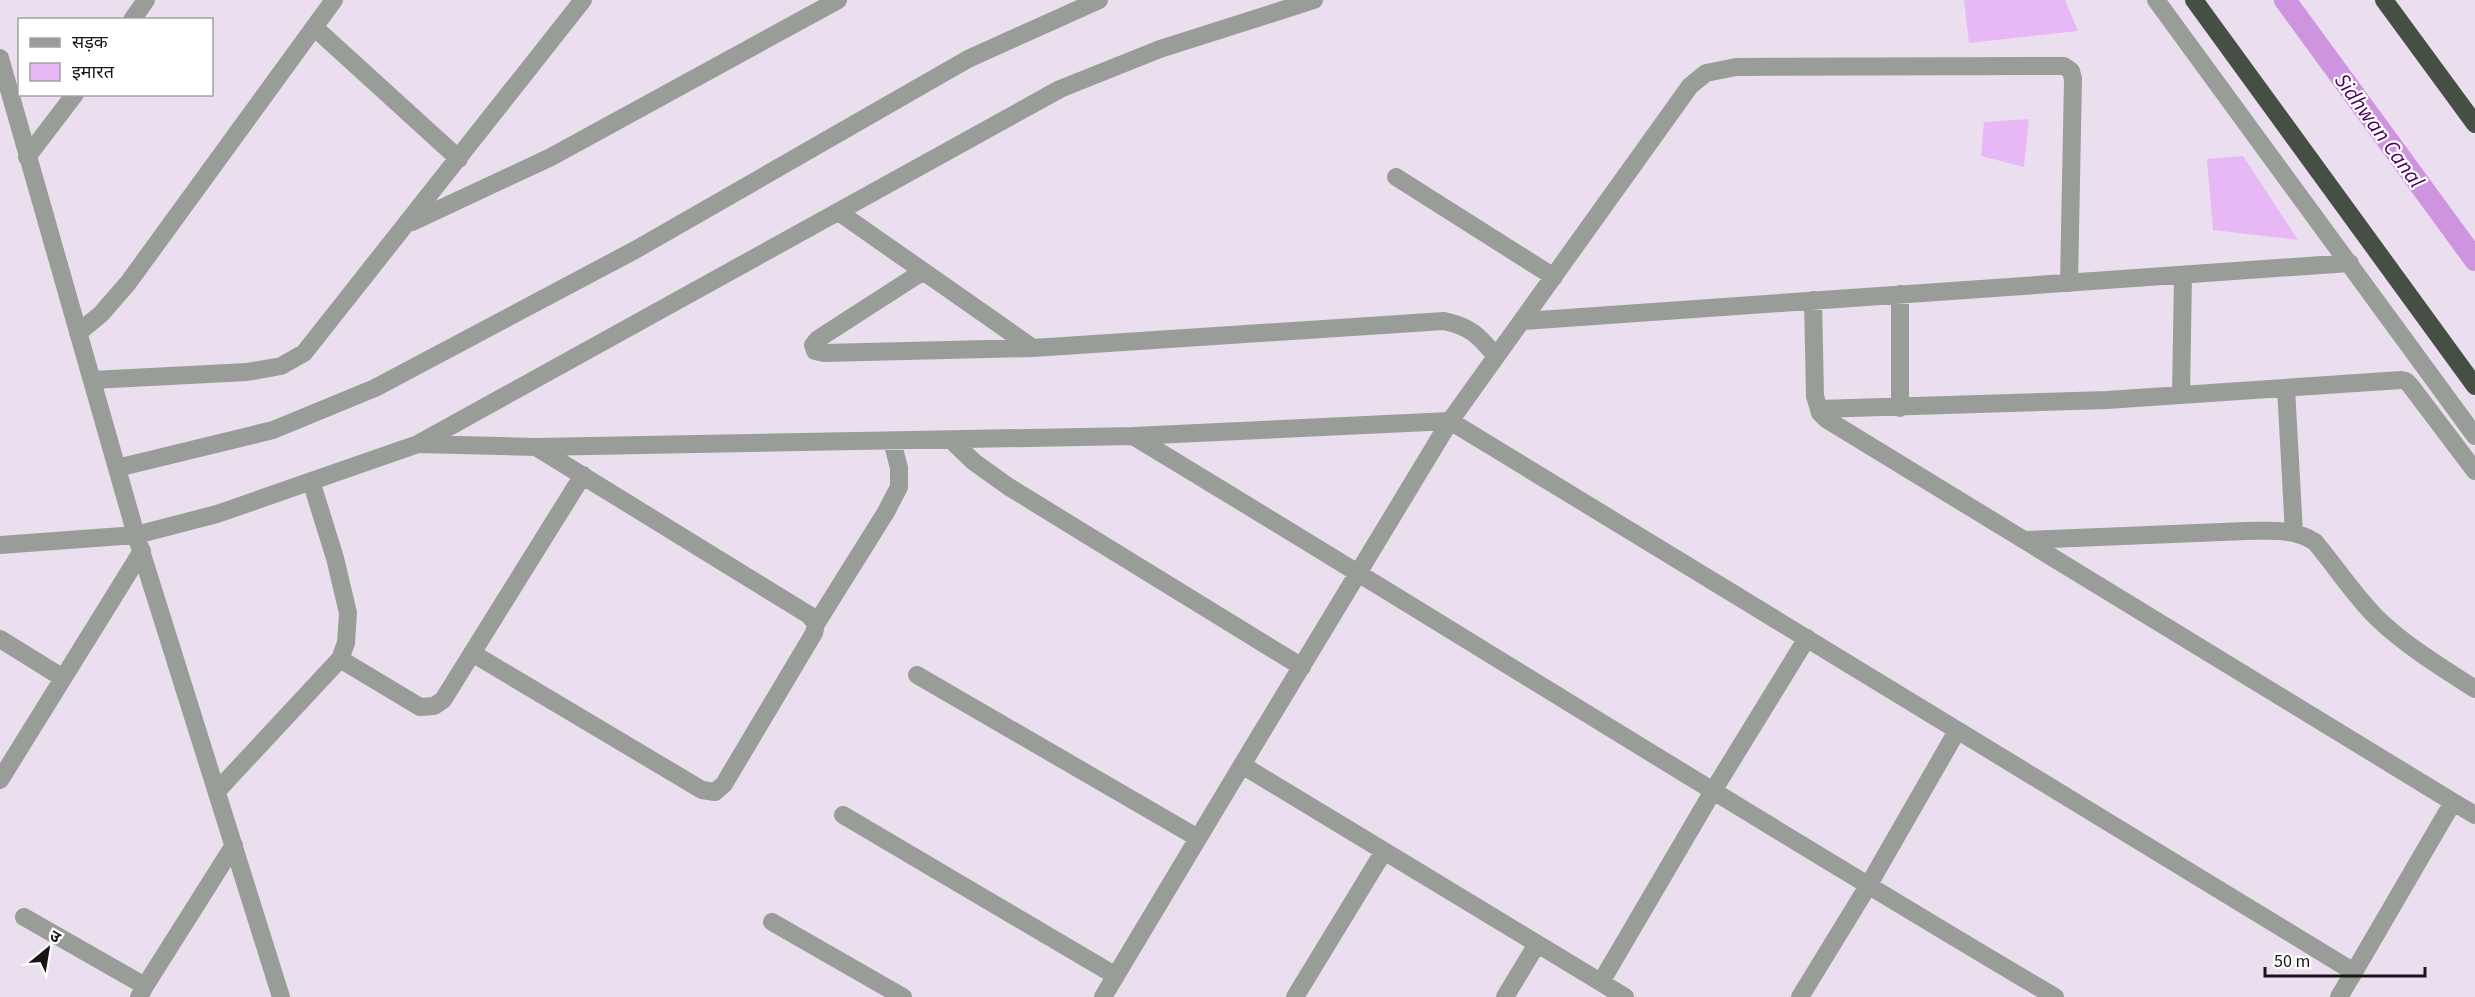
<svg xmlns="http://www.w3.org/2000/svg" width="2475" height="997" font-family="'Source Sans 3','Noto Sans Devanagari',sans-serif">
<style>
.lines{fill:none;stroke-linecap:round;stroke-linejoin:round}
.canal{stroke:#cf94e0;stroke-width:22}
.building{fill:#e8b8f6}
.minor{stroke:#989e97;stroke-width:18}
.highway{stroke:#454f43;stroke-width:18}
.labels{text-anchor:middle;stroke-width:4.5;stroke-linejoin:round;paint-order:stroke}
.water-label{font-size:22px;font-style:italic;fill:#4e0061;stroke:#fff}
</style>
<rect width="100%" height="100%" fill="#ebdfef"/>
<g class="lines">
<path class="canal" d="M 2285,0 L 2475,260"/>
</g>
<path class="building" d="M 1964,0 L 2065,0 L 2078,31 L 1969,43 Z
M 2029,119 L 2024,167 L 1981,156 L 1984,122 Z
M 2243,156 L 2298,240 L 2213,230 L 2207,159 Z"/>
<g class="lines">
<path class="minor" d="M 2156,0 L 2475,436
M 132,20 L 146,0
M 314,27 L 459,159
M 0,58 L 136,535 L 281,997
M 27,157 L 75,94
M 1396,177 L 1554,277
M 840,213 L 1033,348
M 412,222 L 551,157 L 838,0
M 922,272 L 818,339 L 813,345 L 815,351 L 824,353 L 1033,348 L 1444,321 C 1471,327 1478,335 1495,355
M 1900,294 L 1900,408
M 1813,300 L 1815,396 L 1820,413 L 1826,419 L 2453,802
M 1523,321 L 2350,263
M 78,333 L 101,314 L 128,283 L 334,0
M 92,380 L 247,372 L 281,366 L 304,353 L 583,0
M 2286,388 L 2294,533
M 2181,395 L 2183,275
M 1819,409 L 2107,400 L 2401,380 L 2406,381 L 2410,385 L 2475,471
M 1133,436 C 1441,622 1745,814 2055,997
M 951,440 L 974,462 L 1009,487 L 1302,667
M 418,444 L 536,447 L 1133,436 L 1450,421 L 2354,972 L 2339,997
M 117,468 L 273,430 L 375,388 L 635,250 L 968,59 L 1099,0
M 2025,540 L 2246,531 C 2270,531 2294,528 2315,542 C 2336,567 2354,595 2377,618 C 2406,646 2441,667 2475,689
M 0,545 L 136,535 L 217,514 L 418,444 L 1060,89 L 1160,49 L 1314,0
M 816,624 L 886,512 L 899,487 L 899,468 L 892,441
M 0,639 L 63,678
M 472,653 L 702,790 L 715,792 L 724,784 L 814,633 L 816,624 L 809,615 L 536,447
M 340,659 L 420,707 L 434,706 L 443,700 L 583,475
M 917,675 L 1198,838
M 0,780 L 142,551
M 217,791 L 340,659 L 346,643 L 348,613 L 335,558 L 311,481
M 843,815 L 1116,976
M 1384,851 L 1625,997
M 24,917 L 145,986 L 139,997
M 772,922 L 903,997
M 2354,972 L 2453,802 L 2475,815
M 1601,982 L 1713,791 L 1807,638
M 145,986 L 234,845
M 1103,997 L 1242,765
M 1295,997 L 1384,851 L 1242,765 L 1450,421 L 1690,86 L 1706,73 L 1736,67 L 2064,66 L 2071,71 L 2073,79 L 2069,283
M 1505,997 L 1537,944
M 1800,997 L 1868,886 L 1957,731"/>
<path class="highway" d="M 2194,0 L 2475,386
M 2384,0 L 2475,124"/>
</g>
<g class="labels">
<g class="water-label">
<text transform="translate(2380 130) rotate(54)" y="8">Sidhwan Canal</text>
</g>
</g>
<rect x="18" y="18" width="195" height="78" fill="#ffffff" stroke="#a3a1a3" stroke-width="1.5"/>
<rect x="30" y="38" width="30" height="9" fill="#989e97" stroke="#a3a1a3" stroke-width="1.5"/>
<text x="72" y="48" font-size="18" fill="#181419">सड़क</text>
<rect x="30" y="63" width="30" height="18" fill="#e8b8f6" stroke="#a3a1a3" stroke-width="1.5"/>
<text x="72" y="78" font-size="18" fill="#181419">इमारत</text>
<g transform="translate(48 949) rotate(30)" stroke="#ffffff" stroke-width="4.5" paint-order="stroke">
<path d="M0-4.5L10 22L0 15L-10 22Z" fill="#181419"/>
<text y="-9" font-size="16" font-weight="bold" text-anchor="middle" fill="#181419">उ</text>
</g>
<path d="M2265 967v9h160v-9" fill="none" stroke="#181419" stroke-width="3"/>
<text x="2274" y="967" font-size="18" fill="#181419" stroke="#ffffff" stroke-width="4.5" paint-order="stroke">50 m</text>
</svg>
